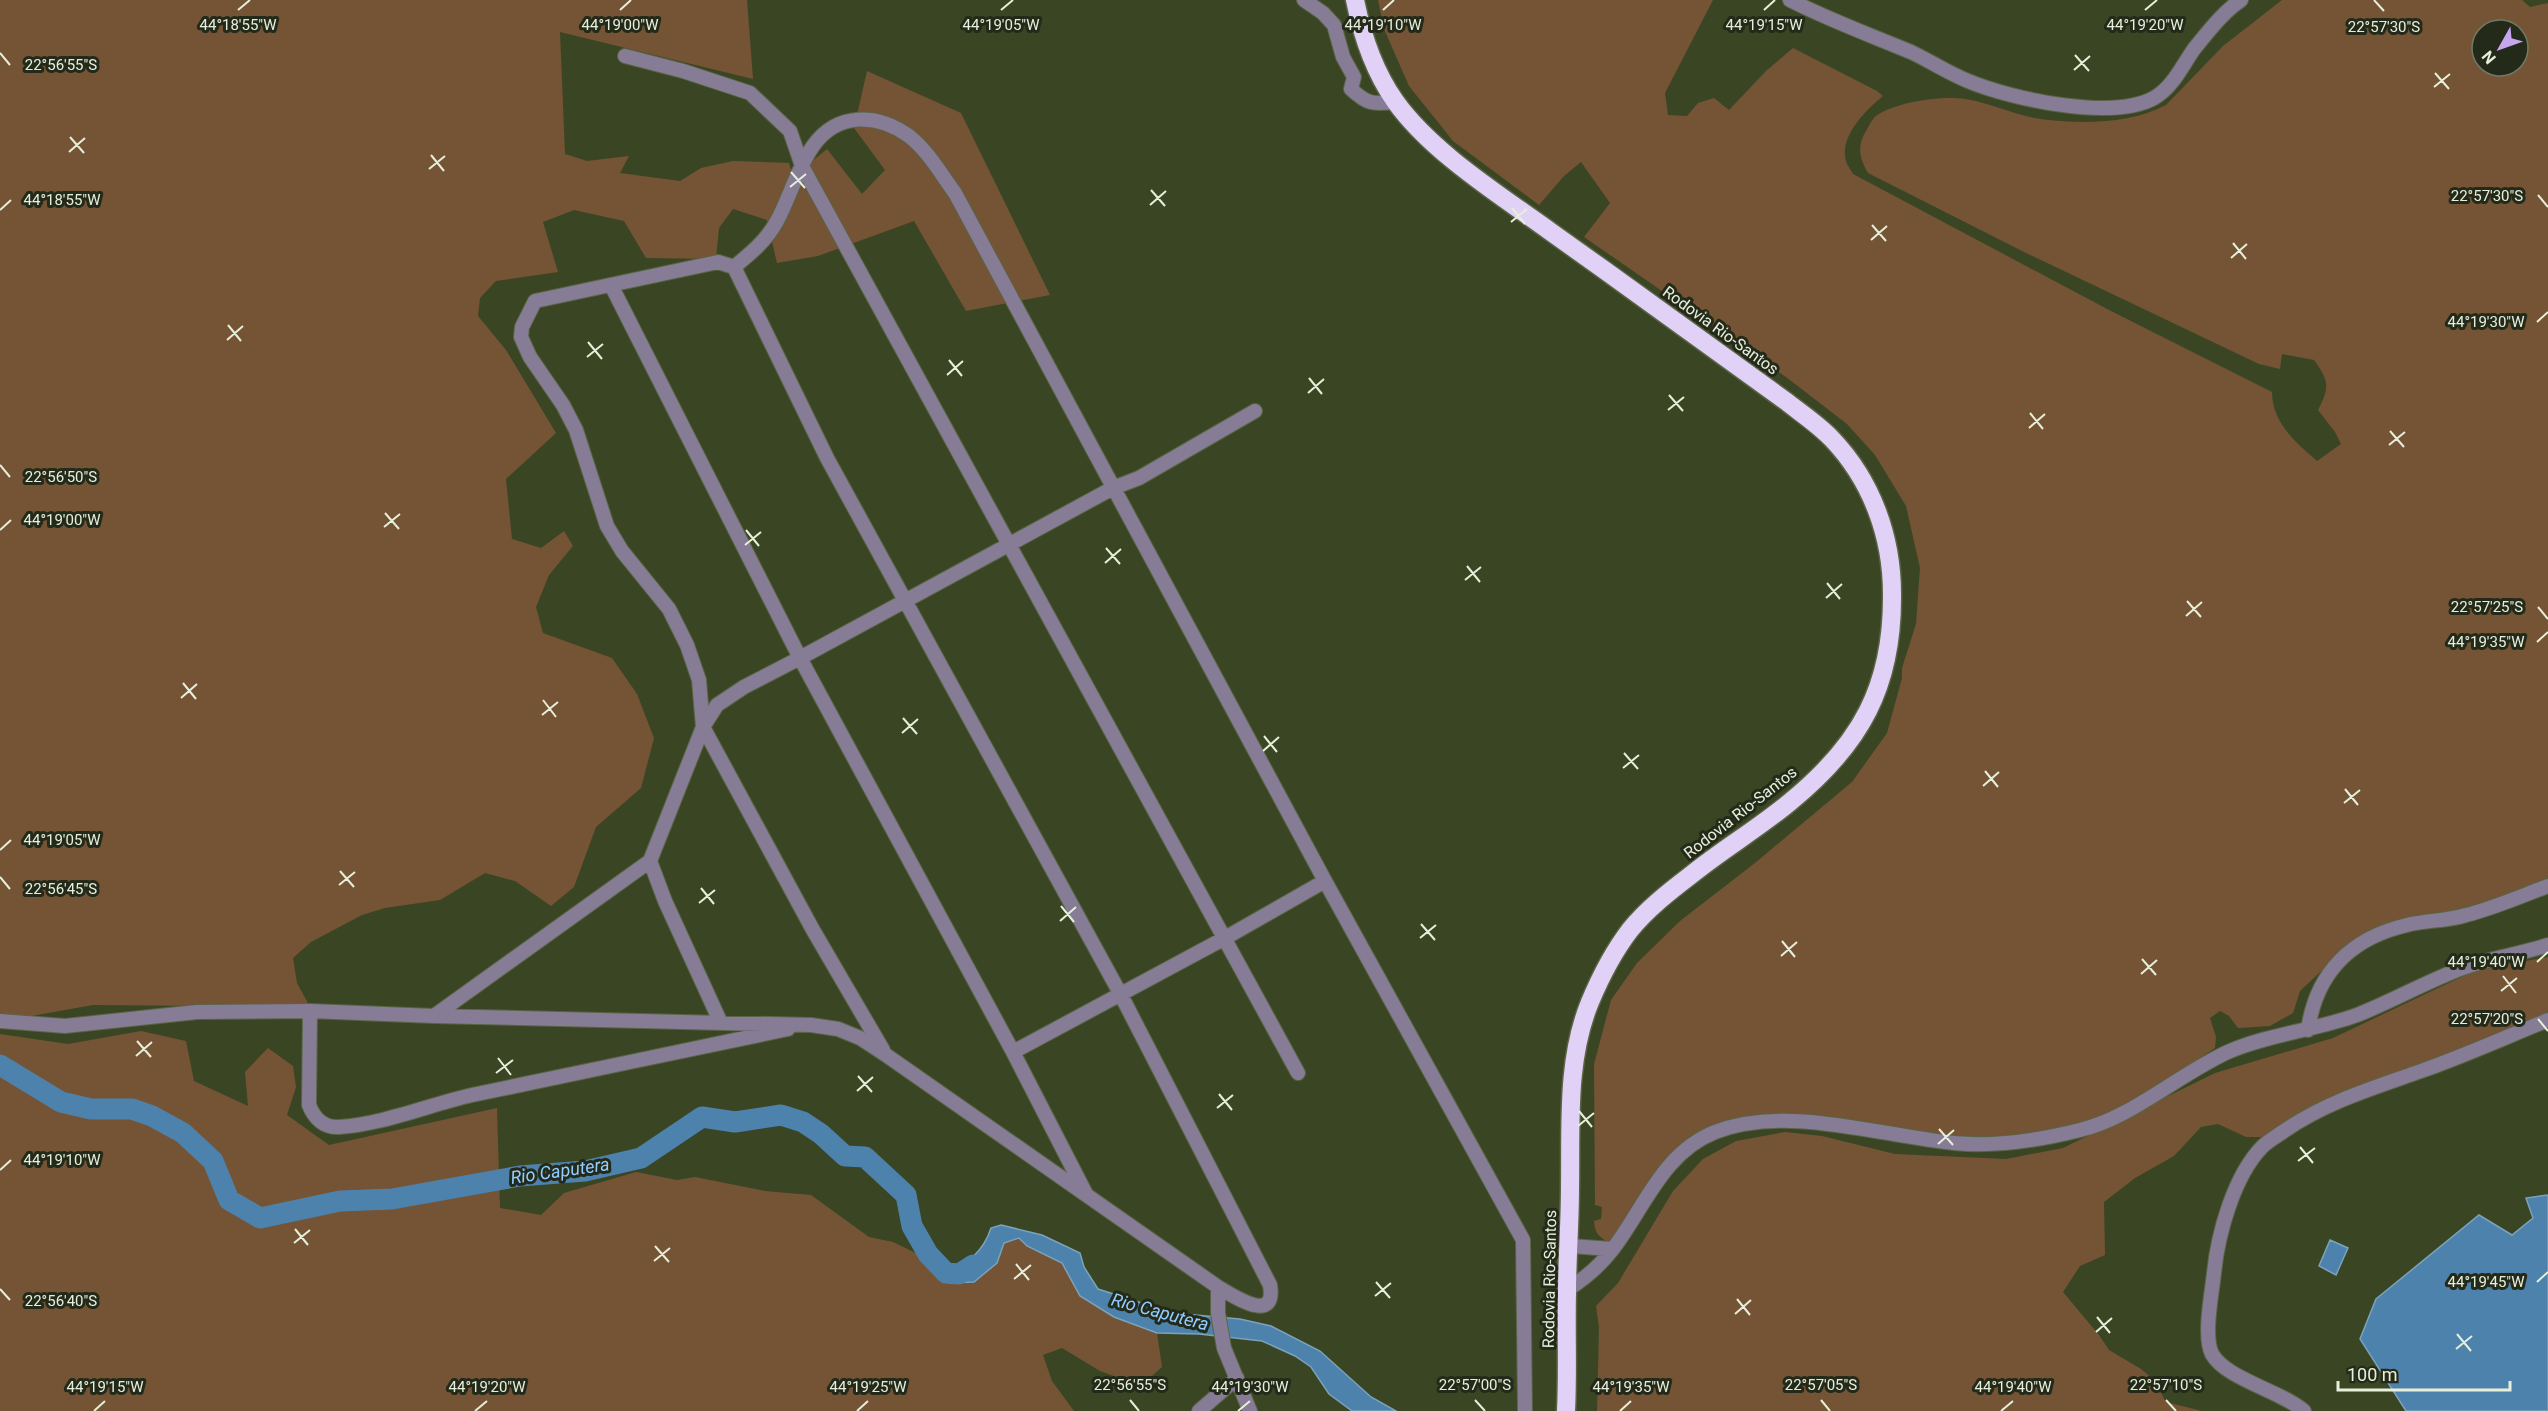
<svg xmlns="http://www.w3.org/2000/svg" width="2548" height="1411" font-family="Roboto,sans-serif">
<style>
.green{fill:#745435;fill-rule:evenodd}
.water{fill:#4d82ad;stroke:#7ba3bb;stroke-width:1.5}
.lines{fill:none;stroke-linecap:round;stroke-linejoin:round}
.river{stroke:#4d82ad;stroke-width:21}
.minor-casing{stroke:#596444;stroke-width:16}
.highway-casing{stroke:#596444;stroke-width:21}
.minor{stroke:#867c95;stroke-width:14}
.highway{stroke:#e1d1f6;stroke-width:18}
.ticks{fill:none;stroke:#e7efdb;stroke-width:2}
.labels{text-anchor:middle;stroke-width:6;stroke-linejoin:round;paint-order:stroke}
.street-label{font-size:16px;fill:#e7efdb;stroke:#242a1a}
.water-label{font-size:18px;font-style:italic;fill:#91cdff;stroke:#242a1a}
.ticks-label{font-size:15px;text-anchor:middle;fill:#e7efdb;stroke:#242a1a;stroke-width:6;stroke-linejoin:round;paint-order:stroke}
</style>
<rect width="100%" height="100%" fill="#3a4623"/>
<path class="green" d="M 0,0 L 747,0 L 753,79 L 560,32 L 565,154 L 587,161 L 629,156 L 620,173 L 680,181 L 701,168 L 733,161 L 789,163 L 793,177 L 827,149 L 862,194 L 885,170 L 854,128 L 867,71 L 961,113 L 1050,295 L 966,311 L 914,221 L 818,256 L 777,263 L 767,220 L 733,209 L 719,228 L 716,259 L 646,258 L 624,221 L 574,210 L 543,222 L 558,272 L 496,281 L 480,298 L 478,316 L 506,350 L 556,433 L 506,479 L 512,539 L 541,548 L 564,531 L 573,546 L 549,575 L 536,607 L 543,633 L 612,658 L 637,694 L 654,738 L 641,788 L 596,827 L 574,887 L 551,906 L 515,881 L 485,873 L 440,900 L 385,908 L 362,915 L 311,942 L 293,958 L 297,983 L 310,1007 L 93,1005 L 9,1020 L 0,1019 Z
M 1378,0 L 1713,0 L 1665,93 L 1668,115 L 1687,116 L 1698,103 L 1714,98 L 1729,110 L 1766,71 L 1793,48 L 1877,91 L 1883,96 C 1866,110 1839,136 1846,161 C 1847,165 1851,170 1853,174 L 2109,310 L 2272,392 C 2272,422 2295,442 2317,461 L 2341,444 L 2335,432 L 2318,410 C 2330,387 2329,381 2314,360 L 2282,354 L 2280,369 L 2259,364 L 2026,253 L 1868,173 C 1859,158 1857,145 1866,131 C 1869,126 1872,119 1876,116 C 1894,102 1943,95 1965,99 C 1993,103 2020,118 2049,120 C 2087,124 2132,123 2166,105 L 2223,46 L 2282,0 L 2522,0 L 2530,7 L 2548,3 L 2548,884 L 2349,945 L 2300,991 L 2293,1013 L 2270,1026 L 2238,1028 L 2229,1016 L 2220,1011 L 2210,1018 L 2216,1037 L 2215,1048 L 2160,1085 L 2113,1112 L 2058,1131 L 1981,1142 L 1822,1120 L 1755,1115 L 1691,1136 L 1610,1243 C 1599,1237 1595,1234 1594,1221 L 1601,1219 L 1602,1207 L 1595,1205 L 1594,1064 L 1611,1000 L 1637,963 L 1680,921 L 1755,863 L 1852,782 L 1887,733 L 1902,678 L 1902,668 L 1916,624 L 1920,568 L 1906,506 L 1875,455 L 1847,424 L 1786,377 L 1584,237 L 1610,203 L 1581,162 L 1564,176 L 1539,205 L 1453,141 L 1409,86 L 1384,29 ZM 2482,30 L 2518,30 L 2518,66 L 2482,66 Z
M 2548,957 L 2548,1019 L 2309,1108 L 2264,1137 L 2246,1137 L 2218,1124 L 2201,1127 L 2174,1156 L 2135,1178 L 2104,1202 L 2105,1255 L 2080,1266 L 2063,1292 L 2099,1335 L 2109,1350 L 2141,1369 L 2153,1379 L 2166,1402 L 2202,1411 L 1597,1411 L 1599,1327 L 1596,1306 L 1618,1283 L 1673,1191 L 1703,1159 L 1736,1141 L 1785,1132 L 1822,1136 L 1895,1154 L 2006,1159 L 2063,1148 L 2215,1073 L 2333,1038 L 2476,970 Z
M 141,1031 L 186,1041 L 194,1081 L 248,1106 L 245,1072 L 268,1048 L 293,1066 L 296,1087 L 287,1115 L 329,1145 L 497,1108 L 500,1208 L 541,1215 L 564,1193 L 636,1172 L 677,1180 L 695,1177 L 765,1191 L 811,1195 L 869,1237 L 893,1242 L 926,1258 L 949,1283 L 974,1282 L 997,1263 L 1004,1243 L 1019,1238 L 1027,1246 L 1062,1263 L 1081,1296 L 1114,1317 L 1157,1333 L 1162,1367 L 1141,1386 L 1100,1371 L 1062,1348 L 1043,1355 L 1052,1381 L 1074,1411 L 0,1411 L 0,1034 L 68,1044 Z"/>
<path class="water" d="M 2548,1195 L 2548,1411 L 2406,1411 L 2360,1339 L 2376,1299 L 2479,1215 L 2512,1235 L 2533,1218 L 2526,1198 Z
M 1001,1225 L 1042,1235 L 1080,1253 L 1084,1267 L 1098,1289 L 1173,1313 L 1240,1319 L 1271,1326 L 1320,1351 L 1371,1397 L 1396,1411 L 1352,1411 L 1329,1394 L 1311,1367 L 1295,1356 L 1262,1341 L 1199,1334 L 1157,1333 L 1114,1317 L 1080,1296 L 1062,1263 L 1027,1246 L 1019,1238 L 1004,1243 L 997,1263 L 974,1282 L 949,1283 L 946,1273 C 967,1266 984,1250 991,1228 Z
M 2330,1240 L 2348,1248 L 2336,1275 L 2319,1266 Z"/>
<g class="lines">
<path class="river" d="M 0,1065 L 61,1102 L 91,1109 L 132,1109 L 152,1116 L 183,1133 L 213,1161 L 229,1200 L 260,1218 L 340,1201 L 392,1199 L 520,1176 L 585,1171 L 641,1158 L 702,1117 L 735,1122 L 781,1115 L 803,1122 L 821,1134 L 845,1156 L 865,1157 L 906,1195 L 912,1226 L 928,1254 L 946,1273 L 959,1274 L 973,1265"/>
<defs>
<path id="minor" d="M 1304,0 L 1323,13 L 1334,25 L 1343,57 L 1354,77 L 1351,89 C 1368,105 1373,104 1395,102
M 1790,0 C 1829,20 1870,35 1911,52 C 1930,61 1948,73 1968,81 C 2011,99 2112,121 2154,98 C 2173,87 2182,66 2194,49 C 2208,32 2223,12 2241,0
M 625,56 L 683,71 L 750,93 L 790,131 L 802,166 L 1298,1073
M 734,267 C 750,254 767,240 777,221 C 790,197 797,169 813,146 C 837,112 877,113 909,136 C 928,151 941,174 955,193 L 1325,881 L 1523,1240 L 1525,1411
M 611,285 L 800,658 L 1113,488 L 1139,478 L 1255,411
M 650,861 L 703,727 L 699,680 L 687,645 L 669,609 L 622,551 L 607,526 L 576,430 L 563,405 L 530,357 L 521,337 L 522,327 L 535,301 L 718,262 L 734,267 L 827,458 L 1121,995 L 1270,1285 C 1277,1326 1232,1295 1218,1287
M 310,1011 L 309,1105 C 314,1118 324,1128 339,1127 C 384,1124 428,1105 472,1095 C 577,1073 683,1051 788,1029
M 434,1016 L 650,861 L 665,901 L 720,1021
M 0,1021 L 65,1026 L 197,1012 L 310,1011 L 434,1016 L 811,1025 L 838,1029 L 860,1038 L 886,1055 L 1218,1287 L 1218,1313 L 1224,1348 L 1250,1411
M 2308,1030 C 2316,973 2351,938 2407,925 C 2427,920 2447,921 2466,915 C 2494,908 2521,896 2548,886
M 883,1050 L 813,930 L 703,727 L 717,705 L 744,687 L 800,658 L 1013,1052 L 1086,1194
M 1013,1052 L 1225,938 L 1325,881
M 1570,1246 L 1612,1249
M 1567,1290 C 1584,1279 1599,1267 1612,1250 C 1644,1209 1662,1153 1715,1132 C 1787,1104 1880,1136 1954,1143 C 1995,1147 2040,1140 2080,1130 C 2132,1118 2180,1073 2230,1051 C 2270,1034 2316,1030 2357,1015 C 2393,1001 2427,981 2463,968 C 2491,958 2520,954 2548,945
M 1199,1411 L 1237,1378
M 2304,1411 C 2281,1391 2226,1379 2212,1354 C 2203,1336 2212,1293 2214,1273 C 2218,1233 2234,1176 2262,1147 C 2268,1141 2277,1136 2284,1131 C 2326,1102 2373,1088 2421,1071 C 2464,1056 2506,1037 2548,1020"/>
<path id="highway" d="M 1355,0 C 1362,35 1374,71 1395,101 C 1431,152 1500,195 1551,232 C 1630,288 1708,345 1787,402 C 1802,414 1819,425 1832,439 C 1872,481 1892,537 1892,594 C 1893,686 1861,744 1790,802 C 1759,828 1723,849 1691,875 C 1670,891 1647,909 1630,930 C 1614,951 1600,978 1590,1002 C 1566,1060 1571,1126 1570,1188 C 1570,1223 1567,1258 1567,1293 C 1566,1333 1568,1372 1566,1411"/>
</defs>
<use href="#minor" class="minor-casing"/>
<use href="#highway" class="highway-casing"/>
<use href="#minor" class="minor"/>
<use href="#highway" class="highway"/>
</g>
<path class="ticks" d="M 2374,0 L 2384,11M 238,10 L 250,0M 620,10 L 631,0M 1001,10 L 1013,0M 1383,10 L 1394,0M 1764,10 L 1775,0M 2145,10 L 2157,0M 0,53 L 10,65M 2075,55 L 2089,71M 2074,70 L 2090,56M 2435,73 L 2449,89M 2434,87 L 2450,74M 70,137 L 84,153M 69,152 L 85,138M 431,155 L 444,171M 429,169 L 445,156M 791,172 L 805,188M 790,187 L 806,174M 1151,190 L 1165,206M 2538,195 L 2548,207M 1150,205 L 1166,191M 1512,208 L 1525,224M 0,210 L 11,200M 1511,222 L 1527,209M 1872,225 L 1886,241M 1871,240 L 1887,226M 2233,243 L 2246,259M 2231,258 L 2247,244M 2537,322 L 2548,312M 228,325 L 241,341M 227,340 L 243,326M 588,342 L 602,359M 587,357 L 603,344M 949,360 L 962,376M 947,375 L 963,361M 1309,378 L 1322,394M 1308,393 L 1324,379M 1669,395 L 1683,411M 1668,410 L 1684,397M 2030,413 L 2043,429M 2029,428 L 2045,414M 2390,431 L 2404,447M 2389,445 L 2405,432M 0,465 L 10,477M 385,513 L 399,529M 384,527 L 400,514M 0,530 L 11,520M 746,530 L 759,546M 745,545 L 761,532M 1106,548 L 1120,564M 1105,563 L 1121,549M 1467,566 L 1480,582M 1465,580 L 1481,567M 1827,583 L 1840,599M 1826,598 L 1842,584M 2187,601 L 2201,617M 2538,607 L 2548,619M 2186,616 L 2202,602M 2537,642 L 2548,632M 183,683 L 196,699M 181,698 L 197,684M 543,700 L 556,717M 542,715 L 558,702M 903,718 L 917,734M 902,733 L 918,719M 1264,736 L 1277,752M 1263,751 L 1279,737M 1624,753 L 1638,769M 1623,768 L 1639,755M 1985,771 L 1998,787M 1983,786 L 1999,772M 2345,789 L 2358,805M 2344,803 L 2360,790M 0,850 L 11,840M 340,871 L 354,887M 0,877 L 10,889M 339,885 L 355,872M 701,888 L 714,904M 699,903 L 715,890M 1061,906 L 1074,922M 1060,921 L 1076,907M 1421,924 L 1435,940M 1420,938 L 1436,925M 1782,941 L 1795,957M 1781,956 L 1797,942M 2142,959 L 2156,975M 2537,962 L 2548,952M 2141,974 L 2157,960M 2503,976 L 2516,993M 2501,991 L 2517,978M 2538,1019 L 2548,1031M 137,1041 L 151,1057M 136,1056 L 152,1042M 498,1058 L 511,1075M 496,1073 L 513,1060M 858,1076 L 872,1092M 857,1091 L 873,1077M 1219,1094 L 1232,1110M 1217,1108 L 1233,1095M 1579,1111 L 1592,1127M 1578,1126 L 1594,1113M 1939,1129 L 1953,1145M 1938,1144 L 1954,1130M 2300,1147 L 2313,1163M 2298,1161 L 2315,1148M 0,1170 L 11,1160M 295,1229 L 308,1245M 294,1243 L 310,1230M 655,1246 L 669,1262M 654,1261 L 670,1248M 1016,1264 L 1029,1280M 1014,1279 L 1031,1265M 1376,1282 L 1390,1298M 2537,1282 L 2548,1272M 0,1289 L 10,1300M 1375,1296 L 1391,1283M 1737,1299 L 1750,1315M 1735,1314 L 1751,1300M 2097,1317 L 2110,1333M 2096,1332 L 2112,1318M 2457,1334 L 2471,1351M 2456,1349 L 2472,1336M 1130,1400 L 1139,1411M 1475,1400 L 1485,1411M 1821,1400 L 1830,1411M 2166,1400 L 2176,1411M 94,1411 L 105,1401M 475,1411 L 487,1401M 857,1411 L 868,1401M 1238,1411 L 1250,1401M 1620,1411 L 1631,1401M 2001,1411 L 2013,1401"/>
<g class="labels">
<g class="street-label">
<text transform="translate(1721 330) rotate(36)" y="6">Rodovia Rio-Santos</text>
<text transform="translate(1740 812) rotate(-38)" y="6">Rodovia Rio-Santos</text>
<text transform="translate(1549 1279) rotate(-89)" y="6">Rodovia Rio-Santos</text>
</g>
<g class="water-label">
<text transform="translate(560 1171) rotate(-8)" y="6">Rio Caputera</text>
<text transform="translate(1160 1312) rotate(15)" y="6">Rio Caputera</text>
</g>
</g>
<g class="ticks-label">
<text x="238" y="30">44°18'55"W</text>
<text x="620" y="30">44°19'00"W</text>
<text x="1001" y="30">44°19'05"W</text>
<text x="1383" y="30">44°19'10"W</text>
<text x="1764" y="30">44°19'15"W</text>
<text x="2145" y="30">44°19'20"W</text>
<text x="2384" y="32">22°57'30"S</text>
<text x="61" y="70">22°56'55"S</text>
<text x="2487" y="201">22°57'30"S</text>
<text x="62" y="205">44°18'55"W</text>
<text x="2486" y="327">44°19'30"W</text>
<text x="61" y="482">22°56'50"S</text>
<text x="62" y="525">44°19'00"W</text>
<text x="2487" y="612">22°57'25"S</text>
<text x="2486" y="647">44°19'35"W</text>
<text x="62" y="845">44°19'05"W</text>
<text x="61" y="894">22°56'45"S</text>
<text x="2486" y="967">44°19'40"W</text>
<text x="2487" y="1024">22°57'20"S</text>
<text x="62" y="1165">44°19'10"W</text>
<text x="2486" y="1287">44°19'45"W</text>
<text x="61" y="1306">22°56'40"S</text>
<text x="1130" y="1390">22°56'55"S</text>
<text x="1475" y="1390">22°57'00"S</text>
<text x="1821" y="1390">22°57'05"S</text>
<text x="2166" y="1390">22°57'10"S</text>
<text x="105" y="1392">44°19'15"W</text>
<text x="487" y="1392">44°19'20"W</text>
<text x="868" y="1392">44°19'25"W</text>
<text x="1250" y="1392">44°19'30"W</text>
<text x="1631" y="1392">44°19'35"W</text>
<text x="2013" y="1392">44°19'40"W</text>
</g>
<g transform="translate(2500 48) rotate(230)"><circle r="28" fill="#242a1a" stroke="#727967" stroke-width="1.5"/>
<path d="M0-4.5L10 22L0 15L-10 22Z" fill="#c7a6f0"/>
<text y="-9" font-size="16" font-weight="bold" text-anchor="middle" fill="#e7efdb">N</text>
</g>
<path d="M2338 1381v9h172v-9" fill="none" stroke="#e7efdb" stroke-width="3"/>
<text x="2347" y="1381" font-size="18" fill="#e7efdb" stroke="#242a1a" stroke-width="4.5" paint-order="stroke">100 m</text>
</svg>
